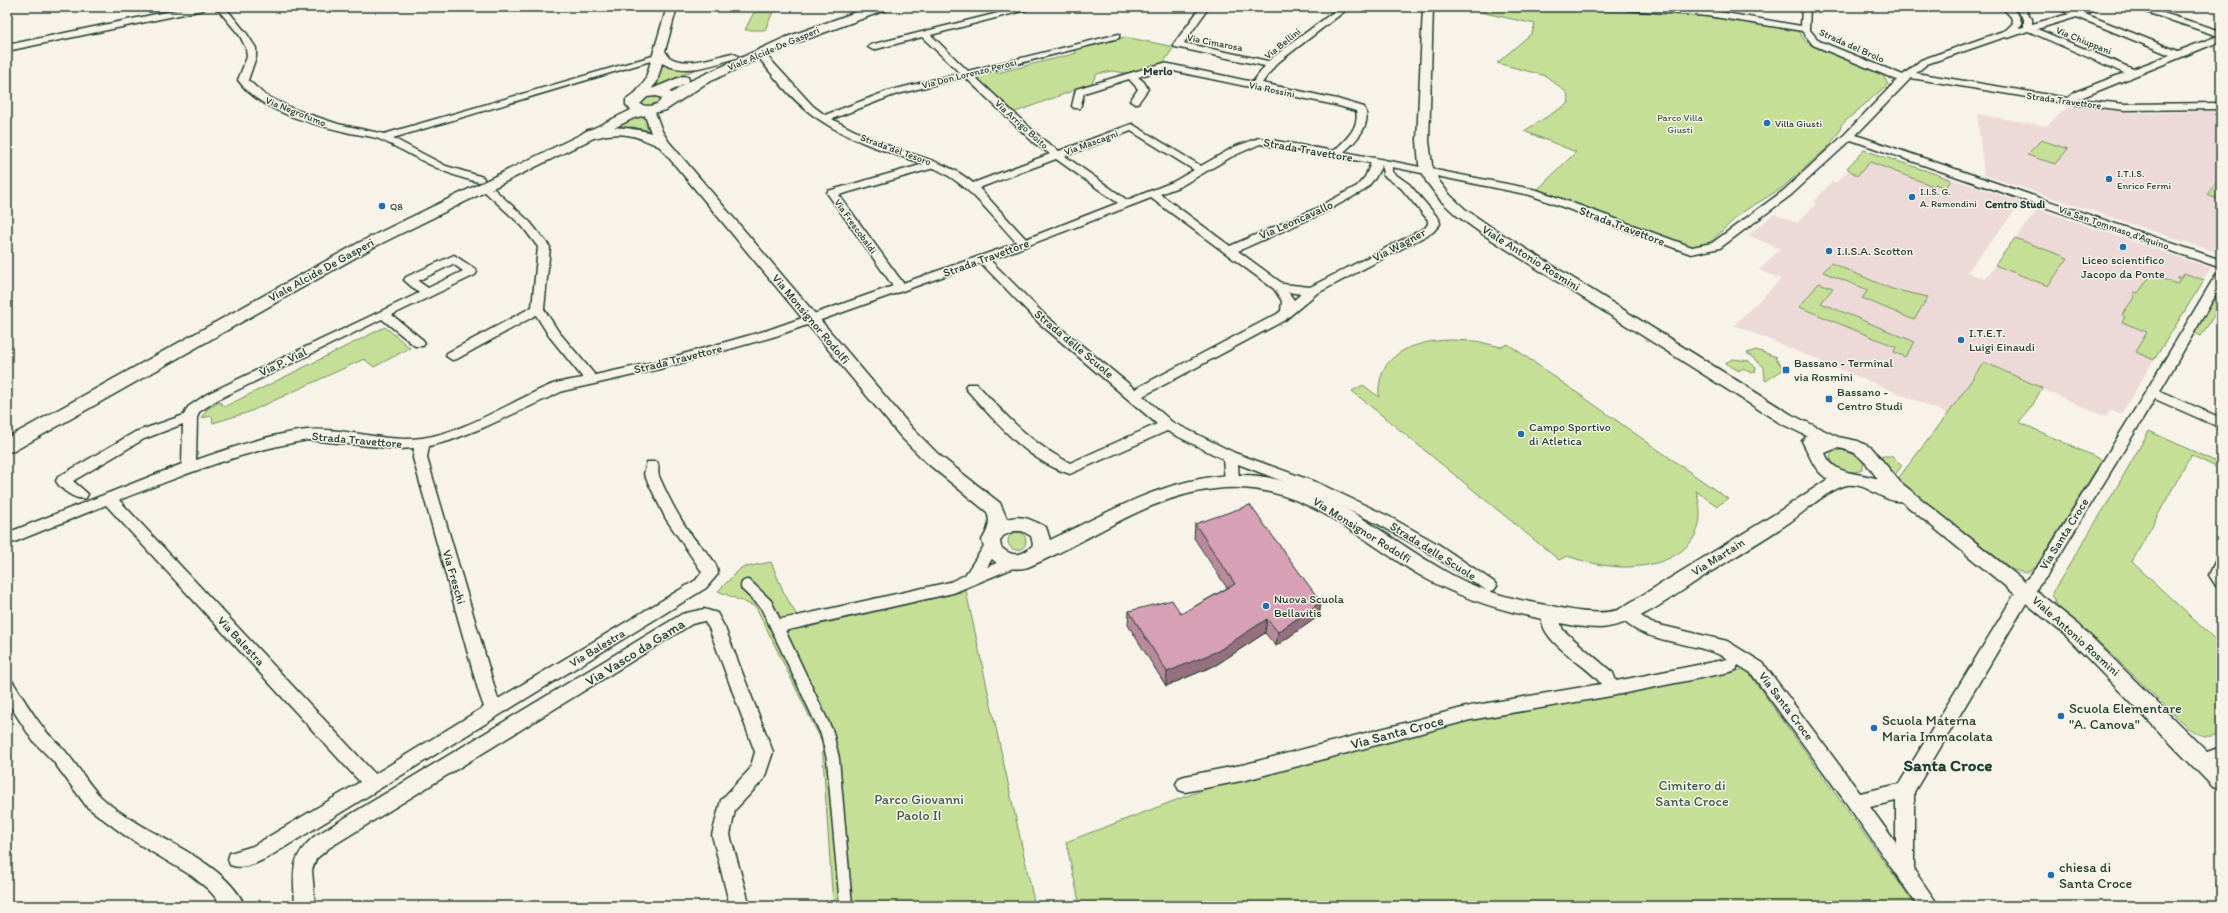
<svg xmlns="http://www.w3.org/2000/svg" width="2228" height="913" font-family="Itim,sans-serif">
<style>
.built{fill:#eddad8}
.green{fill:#c6df96;stroke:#728e65}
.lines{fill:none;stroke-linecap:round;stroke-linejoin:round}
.pedestrian-casing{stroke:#1f3d34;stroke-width:15}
.minor-casing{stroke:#1f3d34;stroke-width:3}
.tertiary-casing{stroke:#1f3d34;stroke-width:3}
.secondary-casing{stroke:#1f3d34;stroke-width:3}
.pedestrian{stroke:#f7f3e8;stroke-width:12}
.minor{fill:#f7f3e8;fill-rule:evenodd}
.tertiary{fill:#f7f3e8;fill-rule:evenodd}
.secondary{fill:#f7f3e8;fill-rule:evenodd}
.wall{fill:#b98a9b;stroke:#1f3d34}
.shaded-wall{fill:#96707e;stroke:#1f3d34}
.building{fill:#d7a0b4;stroke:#1f3d34}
.poi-dot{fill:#1f6fb2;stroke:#f7f3e8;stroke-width:1.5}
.labels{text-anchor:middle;stroke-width:3;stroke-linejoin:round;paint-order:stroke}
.far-street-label{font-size:10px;fill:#1f3d34;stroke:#f7f3e8}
.far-park-label{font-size:10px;fill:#405d48;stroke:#f7f3e8}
.far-poi-label{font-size:10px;fill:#1f3d34;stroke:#f7f3e8;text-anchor:start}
.far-neighbourhood-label{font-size:11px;font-weight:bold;fill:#1f3d34;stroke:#f7f3e8}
.far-quarter-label{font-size:12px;font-weight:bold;fill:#1f3d34;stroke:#f7f3e8}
.street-label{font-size:12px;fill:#1f3d34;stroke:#f7f3e8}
.poi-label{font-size:12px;fill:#1f3d34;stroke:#f7f3e8;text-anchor:start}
.near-street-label{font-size:14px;fill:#1f3d34;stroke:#f7f3e8}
.near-poi-label{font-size:14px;fill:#1f3d34;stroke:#f7f3e8;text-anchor:start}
.near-park-label{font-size:14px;fill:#405d48;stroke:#f7f3e8}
.near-quarter-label{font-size:17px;font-weight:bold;fill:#1f3d34;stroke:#f7f3e8}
</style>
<rect width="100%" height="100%" fill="#f7f3e8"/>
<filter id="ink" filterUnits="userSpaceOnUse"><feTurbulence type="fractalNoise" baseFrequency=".025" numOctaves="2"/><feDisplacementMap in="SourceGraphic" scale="8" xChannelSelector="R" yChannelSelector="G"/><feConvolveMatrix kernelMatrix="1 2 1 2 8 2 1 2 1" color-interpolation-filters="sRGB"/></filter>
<g filter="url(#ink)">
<path class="built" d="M 2068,107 L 2135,113 L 2221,111 L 2221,250 L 2219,253 L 1984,175 L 1977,114 L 2046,126 Z
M 1864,150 L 2018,201 L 2020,204 L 1967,272 L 1985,279 L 2038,209 L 2211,268 L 2121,414 L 2111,410 L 2106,417 L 1984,363 L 1948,414 L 1734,325 L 1781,279 L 1759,270 L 1780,249 L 1748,235 L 1774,214 L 1797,223 L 1816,204 L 1814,201 L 1832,182 L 1837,182 L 1849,170 L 1847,168 Z"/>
<path class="green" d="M 1457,7 L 1668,13 L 1728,19 L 1797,30 L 1807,43 L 1882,74 L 1888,84 L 1841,125 L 1840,131 L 1827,148 L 1782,188 L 1741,213 L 1706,246 L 1692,247 L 1536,191 L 1576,152 L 1524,131 L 1569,103 L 1567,93 L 1546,76 L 1497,63 L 1532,33 L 1535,24 Z
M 754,12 L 773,12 L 765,30 L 745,30 Z
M 1125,37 L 1174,47 L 1162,65 L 1126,73 L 1112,71 L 1097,74 L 1091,84 L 1013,113 L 974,75 L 995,69 L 997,73 L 1077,53 L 1073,50 Z
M 663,62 L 702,66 L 658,87 L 657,83 Z
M 653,96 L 663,99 L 659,104 L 648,107 L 641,104 L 646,98 Z
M 641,112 L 648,113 L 646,125 L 649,132 L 633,127 L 607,129 Z
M 2041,140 L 2068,149 L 2055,164 L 2027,155 Z
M 1864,150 L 1936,174 L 1951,180 L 1946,188 L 1935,184 L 1933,186 L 1870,162 L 1857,176 L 1847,168 Z
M 2218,179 L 2221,180 L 2221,200 L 2207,195 Z
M 2015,238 L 2068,258 L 2048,286 L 1995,265 Z
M 1831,263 L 1892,289 L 1928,297 L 1914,320 L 1862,298 L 1868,290 L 1823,272 Z
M 2184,273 L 2204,280 L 2154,360 L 2135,352 L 2147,332 L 2122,322 L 2125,317 L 2122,315 L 2135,296 L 2133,295 L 2135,292 L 2138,293 L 2151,275 L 2177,284 L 2180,279 L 2177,278 L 2178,276 L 2182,278 Z
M 1819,283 L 1833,288 L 1821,303 L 1915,342 L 1905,357 L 1894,352 L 1896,347 L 1799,307 Z
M 2221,286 L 2221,304 L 2201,336 L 2190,331 Z
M 385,327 L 410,348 L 374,367 L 364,359 L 249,412 L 213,423 L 212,416 L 201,418 L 207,409 L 220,402 L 224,407 Z
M 1450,340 L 1476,341 L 1501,347 L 1508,344 L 1728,499 L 1717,506 L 1696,491 C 1714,545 1669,568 1621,567 C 1602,566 1585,562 1567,556 L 1559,560 L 1352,391 L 1363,385 L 1379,397 C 1376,354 1413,341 1450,340 Z
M 1756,350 L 1777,357 L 1775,358 L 1784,369 L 1766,381 L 1765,380 L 1764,367 L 1747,353 Z
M 1733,359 L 1749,361 L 1756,368 L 1755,372 L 1751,373 L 1743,368 L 1739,371 L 1725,363 Z
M 1984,362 L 2042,388 L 2032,406 L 2019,422 L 2102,460 L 2035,568 L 2026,573 L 2013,570 L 1935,509 L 1896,481 L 1948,414 Z
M 2149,431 L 2221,464 L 2220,469 L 2191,455 L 2132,562 L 2221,645 L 2221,733 C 2207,740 2196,735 2185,725 L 2103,646 L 2055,604 L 2052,593 L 2110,499 Z
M 1842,450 L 1859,457 L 1864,464 L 1862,470 C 1850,475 1834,470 1830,457 C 1831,451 1836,451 1842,450 Z
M 1880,456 L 1891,456 L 1902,465 L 1892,480 L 1878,457 Z
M1008 541a9 9 0 1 1 18 0a9 9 0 1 1-18 0Z
M 771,562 L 784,593 L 804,628 L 966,591 L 1035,906 L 833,906 L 822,742 L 756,607 L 718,591 L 741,568 Z
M 1746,669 L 1916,906 L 1080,906 L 1066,842 L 1242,775 L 1469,715 Z"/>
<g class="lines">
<defs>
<path id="pedestrian" d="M 747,586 L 766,604 L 827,733 L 833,759 L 846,906
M 777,626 L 797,622"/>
<path id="minor" d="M 190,7 L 207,7 L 203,10 L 7,51 L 7,45 Z
M 216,7 L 225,7 L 247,34 L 256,48 L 256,57 L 248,80 L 265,95 L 293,109 L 338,124 L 384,134 L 656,55 L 662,55 L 664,57 L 393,138 L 446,166 L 483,177 L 484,179 L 483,181 L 479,182 C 442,175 413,154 379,139 C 368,135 357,135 346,132 C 310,123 261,112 238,80 L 247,57 L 246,48 L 240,36 Z
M 1022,7 L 1037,7 L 931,35 L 968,71 L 1119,34 L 1119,38 L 973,75 L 1042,139 L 1059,151 L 1132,124 L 1201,166 L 1234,147 L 1259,138 L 1334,151 C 1345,140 1360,128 1356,111 L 1335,105 L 1164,69 L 1138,77 L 1144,82 L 1148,89 L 1138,103 L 1135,104 L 1130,101 L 1138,89 L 1129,79 L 1084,93 L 1080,108 L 1074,108 L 1072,106 L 1076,89 L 1164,63 L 1253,82 L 1265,66 L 1175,47 L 1173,45 L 1201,7 L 1209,7 L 1184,43 L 1268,61 L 1340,7 L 1350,7 L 1276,64 L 1262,83 L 1337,99 L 1364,107 C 1373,124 1356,141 1344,152 L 1537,190 L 1692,247 L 1712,243 L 1783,191 L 1845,134 L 1897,80 L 1813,45 L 1802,31 L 1708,16 L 1628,10 L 1624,7 L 1663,7 L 1708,10 L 1801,26 L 1802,7 L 1810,7 L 1809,29 L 1819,41 L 1903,75 L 1921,60 L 2006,30 L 2013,23 L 2011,17 L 2002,7 L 2011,7 L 2019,16 L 2022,24 L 2018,28 L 2024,27 L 2024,19 L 2014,7 L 2023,7 L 2032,19 L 2032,24 L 2069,14 L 2055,7 L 2067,7 L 2077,11 L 2089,7 L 2101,7 L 2085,14 L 2178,51 L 2218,36 L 2131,7 L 2144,7 L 2221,31 L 2221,41 L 2078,99 L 2125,104 L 2221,103 L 2221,109 L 2125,110 L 2070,104 L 1911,78 L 1856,135 L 2221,260 L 2221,268 L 1851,140 L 1791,195 L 1720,248 L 1691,254 L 1530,195 L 1392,167 L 1392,172 L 1409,184 L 1439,219 L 1440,224 L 1433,232 L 1316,294 L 1285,320 L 1143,396 L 1172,422 L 1235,453 L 1318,483 L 1388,516 L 1438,544 L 1494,582 L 1497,586 L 1494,590 L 1489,592 L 1428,552 L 1378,524 L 1308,491 L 1238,464 L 1239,481 L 1237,485 L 1227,485 L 1225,481 L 1223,459 L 1167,431 L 1070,474 C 1027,461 996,422 967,390 L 965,387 L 967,384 L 977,384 C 1006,416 1030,443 1070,463 L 1157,424 L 1039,323 L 981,263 L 776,336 L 656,370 L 563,391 L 485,427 L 449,441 L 429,446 L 427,458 L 498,699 L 696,580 L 702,572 L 666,519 L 644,474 L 647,462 L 657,462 C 660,467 657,471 659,476 C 668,497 679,518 692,536 C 700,547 718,560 718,574 L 706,588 L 267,858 C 254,864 244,870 230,865 L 228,859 L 230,853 L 253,846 L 360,782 L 106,505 L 7,545 L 7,533 L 182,464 L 183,424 L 144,439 L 73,481 L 88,494 L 86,498 C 76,501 61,490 56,481 L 58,477 L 135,432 L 184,415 L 188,407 L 207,394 L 419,293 L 404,280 L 406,277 L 454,255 L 475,269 L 477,272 L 475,275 L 392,315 L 423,340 L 425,343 L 423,346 L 415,346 L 382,319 L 217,400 L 199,412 L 197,418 L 196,460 C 232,448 269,434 307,430 C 345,427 384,443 422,438 C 467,432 511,401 553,384 C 562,381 573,380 583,378 L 549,336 L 536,315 L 457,359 L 452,360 L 446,356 L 447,353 L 532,307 L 538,247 L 522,226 L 486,193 L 485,191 L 486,189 L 494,189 L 530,222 L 550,247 L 544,309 L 558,331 L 595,375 L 655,362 L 768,330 L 893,286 L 827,193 L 828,191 L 924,164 C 888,152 851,141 820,120 C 799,107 775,79 760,59 L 765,56 L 768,57 L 813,106 L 825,115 L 888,91 L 960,73 L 922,37 L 873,50 L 868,47 L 870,45 ZM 2077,17 L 2170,55 L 2133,69 L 2037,29 ZM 2028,31 L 2124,73 L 2075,92 L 2068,98 L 1916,73 L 1927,64 L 2005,37 L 2008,38 ZM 965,77 L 1034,143 L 1050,154 L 973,183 C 945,159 910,156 877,141 C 862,135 847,127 832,119 L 894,95 ZM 1131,131 L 1194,170 L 1173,182 L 1127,200 L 1065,156 ZM 1260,144 L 1371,163 L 1365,177 L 1357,186 L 1313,210 L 1230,246 L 1160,194 L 1181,186 L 1231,157 ZM 1056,159 L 1118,203 L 1026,239 L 979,188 ZM 1382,165 L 1383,175 L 1401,188 L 1428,220 L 1428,224 L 1425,228 L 1310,287 L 1283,284 L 1238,251 L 1321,214 L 1365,190 L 1375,178 ZM 934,168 C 969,184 991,215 1017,243 L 903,283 L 839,195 ZM 1151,198 L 1274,289 L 1282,301 L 1281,311 L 1277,314 L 1135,389 L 1047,317 L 990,260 ZM 453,264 L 463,271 L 428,288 L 418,281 ZM 1288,292 L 1301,294 L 1294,300 ZM 308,440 L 400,449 L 414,448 L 413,458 L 479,693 L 484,707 L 375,774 L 119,500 C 181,476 242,451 308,440 Z
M 2221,272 L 2221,286 L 2160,391 L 2221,418 L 2221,428 L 2155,399 L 2047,576 L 2031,595 L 1914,792 L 1914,870 L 1939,906 L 1918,906 L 1842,797 L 1751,673 L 1738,665 L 1736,670 L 1730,672 L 1611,696 L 1470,720 L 1246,780 L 1185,792 L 1179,790 L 1176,784 L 1179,778 L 1185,776 L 1246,764 L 1470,706 L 1601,684 C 1589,665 1530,638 1544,610 L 1550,608 L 1556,610 L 1563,630 L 1613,673 L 1616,681 L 1728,659 C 1700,641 1635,644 1619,614 L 1621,610 L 1627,608 L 1633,610 L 1651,623 L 1727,641 L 1763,663 L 1860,793 L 1899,784 L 2019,587 L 2037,568 L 2145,393 L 2215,276 ZM 1896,801 L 1896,843 L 1870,807 Z
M 991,541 L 996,543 L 999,547 L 987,567 L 1013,556 L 1018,558 L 1021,562 L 1018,566 L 953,593 L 797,628 L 791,626 L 789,622 L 791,618 L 797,616 L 950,582 L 965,575 L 986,543 Z
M 2221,558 L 2221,588 L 2216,586 L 2209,575 L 2216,560 Z
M 704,609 L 717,613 L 725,628 L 773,752 L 764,779 L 735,810 L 730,835 L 750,906 L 730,906 L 712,835 L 721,800 L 750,769 L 755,752 L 709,628 L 704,621 L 692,624 L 329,848 L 316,859 L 312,870 L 315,906 L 295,906 C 294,873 288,859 315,836 L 682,614 Z
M 7,680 L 13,682 C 23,698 33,715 45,730 C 51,738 60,744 66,752 C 77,765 87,782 99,795 C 138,834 223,856 245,906 L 223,906 L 208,889 L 192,876 L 127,837 L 87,807 L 53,761 L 33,741 L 7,701 Z"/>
<path id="tertiary" d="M 667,7 L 677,7 L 665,51 L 669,57 C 687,68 713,57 732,53 L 738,56 L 736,58 C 713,65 684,76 662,63 L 657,82 L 643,99 L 635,99 L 633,96 L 645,81 Z
M 1423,7 L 1433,7 L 1429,141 L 1432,165 L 1439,181 L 1450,195 L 1465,209 L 1491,227 L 1792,415 L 1838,437 L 1858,441 L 1872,448 L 1900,482 L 2079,625 L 2207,752 L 2221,747 L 2221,790 L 2213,787 L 2065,635 L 1901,501 C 1883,503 1867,482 1847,485 C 1829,489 1805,511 1790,522 C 1765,539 1738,555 1712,571 C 1680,591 1638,626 1600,628 C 1584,628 1568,625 1552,621 C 1504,612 1458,598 1416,573 C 1353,534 1295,479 1215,489 C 1147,496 1089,542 1028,567 C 1007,573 986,562 982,540 C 988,530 991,523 987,512 L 927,463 L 901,437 L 660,147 C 642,138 627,132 608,135 C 600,136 586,142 581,135 C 590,122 638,128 651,133 L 643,110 L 645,107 L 653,107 L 662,131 L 669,142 L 913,429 L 939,455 L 1000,503 L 1007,519 C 1022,514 1034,521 1046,527 L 1050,540 C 1111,511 1171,475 1240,475 C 1318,474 1387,540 1452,575 C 1482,592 1517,600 1551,606 C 1572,610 1596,616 1618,610 L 1775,514 L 1828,479 C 1813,470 1810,455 1802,441 L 1807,436 L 1780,423 L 1481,233 L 1456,215 L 1441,201 L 1426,181 L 1419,165 L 1417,141 ZM 1837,448 C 1858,450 1867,464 1878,479 C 1859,472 1833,476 1825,453 ZM 1014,531 L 1022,531 L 1031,536 L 1033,545 C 1023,556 1012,558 1001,547 L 1000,541 L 1003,536 Z"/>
<path id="secondary" d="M 870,7 L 888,7 L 886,10 L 774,51 L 705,84 L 666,110 L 634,118 L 374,247 L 14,451 L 7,452 L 7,438 L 362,241 L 631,110 L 626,105 L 626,100 L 638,91 L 654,88 L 683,76 L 688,77 L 689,80 L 688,82 L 784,38 ZM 685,84 L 672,93 L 669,92 ZM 656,96 L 662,98 C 659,106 647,108 640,104 L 647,97 Z"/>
</defs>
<use href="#pedestrian" class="pedestrian-casing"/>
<use href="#minor" class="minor-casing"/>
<use href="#tertiary" class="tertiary-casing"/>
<use href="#secondary" class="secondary-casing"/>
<use href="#pedestrian" class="pedestrian"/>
<use href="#minor" class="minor"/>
<use href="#tertiary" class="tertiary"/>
<use href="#secondary" class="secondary"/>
</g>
<path class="wall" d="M 1195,524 L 1321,602 L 1319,616 L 1276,646 L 1265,633 L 1216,665 L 1166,686 L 1128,625 L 1129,611 L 1181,614 L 1227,588 L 1194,538 Z"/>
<path class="shaded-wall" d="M 1321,602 L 1319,616 L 1276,646 L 1278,632 Z
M 1267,619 L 1265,633 L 1216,665 L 1166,686 L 1167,672 Z"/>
<path class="building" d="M 1250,505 L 1321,602 L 1278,632 L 1267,619 L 1218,651 L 1167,672 L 1129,611 L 1172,600 L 1181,614 L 1235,584 L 1195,524 Z"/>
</g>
<g class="poi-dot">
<circle cx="1767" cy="123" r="4"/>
<circle cx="2109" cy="179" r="4"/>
<circle cx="1912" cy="197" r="4"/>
<circle cx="382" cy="206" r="4"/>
<circle cx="2123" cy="247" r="4"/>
<circle cx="1829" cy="251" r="4"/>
<circle cx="1961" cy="340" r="4"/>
<rect x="1782" y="366" width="8" height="8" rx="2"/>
<rect x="1825" y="395" width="8" height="8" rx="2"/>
<circle cx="1521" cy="434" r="4"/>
<circle cx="1266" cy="606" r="4"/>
<circle cx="2061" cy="716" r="4"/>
<circle cx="1874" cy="728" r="4"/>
<circle cx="2051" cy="875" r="4"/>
</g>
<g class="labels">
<g class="far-street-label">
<text transform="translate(2084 40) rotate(22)" y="4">Via Chiuppani</text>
<text transform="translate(1215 42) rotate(11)" y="4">Via Cimarosa</text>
<text transform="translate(1282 43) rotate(-39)" y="4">Via Bellini</text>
<text transform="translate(1852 45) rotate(24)" y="4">Strada del Brolo</text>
<text transform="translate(773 48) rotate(-23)" y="4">Viale Alcide De Gasperi</text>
<text transform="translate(969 73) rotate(-14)" y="4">Via Don Lorenzo Perosi</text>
<text transform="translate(1272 89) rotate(12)" y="4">Via Rossini</text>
<text transform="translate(2064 100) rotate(8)" y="4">Strada Travettore</text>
<text transform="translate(296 111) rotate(22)" y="4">Via Negrofumo</text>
<text transform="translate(1022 124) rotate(42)" y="4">Via Arrigo Boito</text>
<text transform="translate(1091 142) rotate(-20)" y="4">Via Mascagni</text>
<text transform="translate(896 149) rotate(20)" y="4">Strada del Tesoro</text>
<text transform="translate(856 226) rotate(54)" y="4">Via Frescobaldi</text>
<text transform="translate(2114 227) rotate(19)" y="4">Via San Tommaso d'Aquino</text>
</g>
<g class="far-park-label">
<text x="1680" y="121">Parco Villa<tspan x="1680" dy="12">Giusti</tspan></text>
</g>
<g class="far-poi-label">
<text x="1775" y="127">Villa Giusti</text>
<text x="2117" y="177">I.T.I.S.<tspan x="2117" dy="12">Enrico Fermi</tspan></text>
<text x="1920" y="195">I.I.S. G.<tspan x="1920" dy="12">A. Remondini</tspan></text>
<text x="390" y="210">Q8</text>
</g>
<g class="far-neighbourhood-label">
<text x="2015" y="208">Centro Studi</text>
</g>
<g class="far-quarter-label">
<text x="1158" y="75">Merlo</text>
</g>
<g class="street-label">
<text transform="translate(1308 150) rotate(10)" y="4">Strada Travettore</text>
<text transform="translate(1296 220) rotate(-24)" y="4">Via Leoncavallo</text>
<text transform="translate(1622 226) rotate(21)" y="4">Strada Travettore</text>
<text transform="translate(1399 245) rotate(-28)" y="4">Via Wagner</text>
<text transform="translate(986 258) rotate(-20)" y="4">Strada Travettore</text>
<text transform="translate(1531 258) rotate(32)" y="4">Viale Antonio Rosmini</text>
<text transform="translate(321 270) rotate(-29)" y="4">Viale Alcide De Gasperi</text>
<text transform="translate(811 319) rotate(50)" y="4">Via Monsignor Rodolfi</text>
<text transform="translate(1074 344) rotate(40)" y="4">Strada delle Scuole</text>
<text transform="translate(678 359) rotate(-14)" y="4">Strada Travettore</text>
<text transform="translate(283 362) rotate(-26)" y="4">Via P. Vial</text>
<text transform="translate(357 440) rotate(5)" y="4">Strada Travettore</text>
<text transform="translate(1362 530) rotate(32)" y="4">Via Monsignor Rodolfi</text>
<text transform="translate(2064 534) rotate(-58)" y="4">Via Santa Croce</text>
<text transform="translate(1433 551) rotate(32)" y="4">Strada delle Scuole</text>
<text transform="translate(1718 557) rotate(-32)" y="4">Via Martain</text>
<text transform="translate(454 577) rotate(74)" y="4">Via Freschi</text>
<text transform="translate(2076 636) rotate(42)" y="4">Viale Antonio Rosmini</text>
<text transform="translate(241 641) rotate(47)" y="4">Via Balestra</text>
<text transform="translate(597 648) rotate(-31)" y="4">Via Balestra</text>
<text transform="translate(1786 706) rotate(53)" y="4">Via Santa Croce</text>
</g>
<g class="poi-label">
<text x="1837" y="255">I.I.S.A. Scotton</text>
<text x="2123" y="264" text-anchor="middle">Liceo scientifico<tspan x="2123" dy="14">Jacopo da Ponte</tspan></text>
<text x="1969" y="337">I.T.E.T.<tspan x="1969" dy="14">Luigi Einaudi</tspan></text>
<text x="1794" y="367">Bassano - Terminal<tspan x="1794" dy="14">via Rosmini</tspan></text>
<text x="1837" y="396">Bassano -<tspan x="1837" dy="14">Centro Studi</tspan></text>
<text x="1529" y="431">Campo Sportivo<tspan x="1529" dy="14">di Atletica</tspan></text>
<text x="1274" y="603">Nuova Scuola<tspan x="1274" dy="14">Bellavitis</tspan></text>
</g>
<g class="near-street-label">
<text transform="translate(635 652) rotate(-32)" y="5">Via Vasco da Gama</text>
<text transform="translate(1397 732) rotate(-15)" y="5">Via Santa Croce</text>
</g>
<g class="near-poi-label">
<text x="2069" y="713">Scuola Elementare<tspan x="2069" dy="16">"A. Canova"</tspan></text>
<text x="1882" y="725">Scuola Materna<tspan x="1882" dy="16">Maria Immacolata</tspan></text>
<text x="2059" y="872">chiesa di<tspan x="2059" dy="16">Santa Croce</tspan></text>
</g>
<g class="near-park-label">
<text x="1692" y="790">Cimitero di<tspan x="1692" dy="16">Santa Croce</tspan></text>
<text x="919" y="804">Parco Giovanni<tspan x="919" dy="16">Paolo II</tspan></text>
</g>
<g class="near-quarter-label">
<text x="1948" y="771">Santa Croce</text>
</g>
</g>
<rect width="2228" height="913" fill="none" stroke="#f7f3e8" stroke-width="24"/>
<rect x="12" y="12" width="2204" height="889" fill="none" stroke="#1f3d34" stroke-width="1.5" filter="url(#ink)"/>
</svg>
